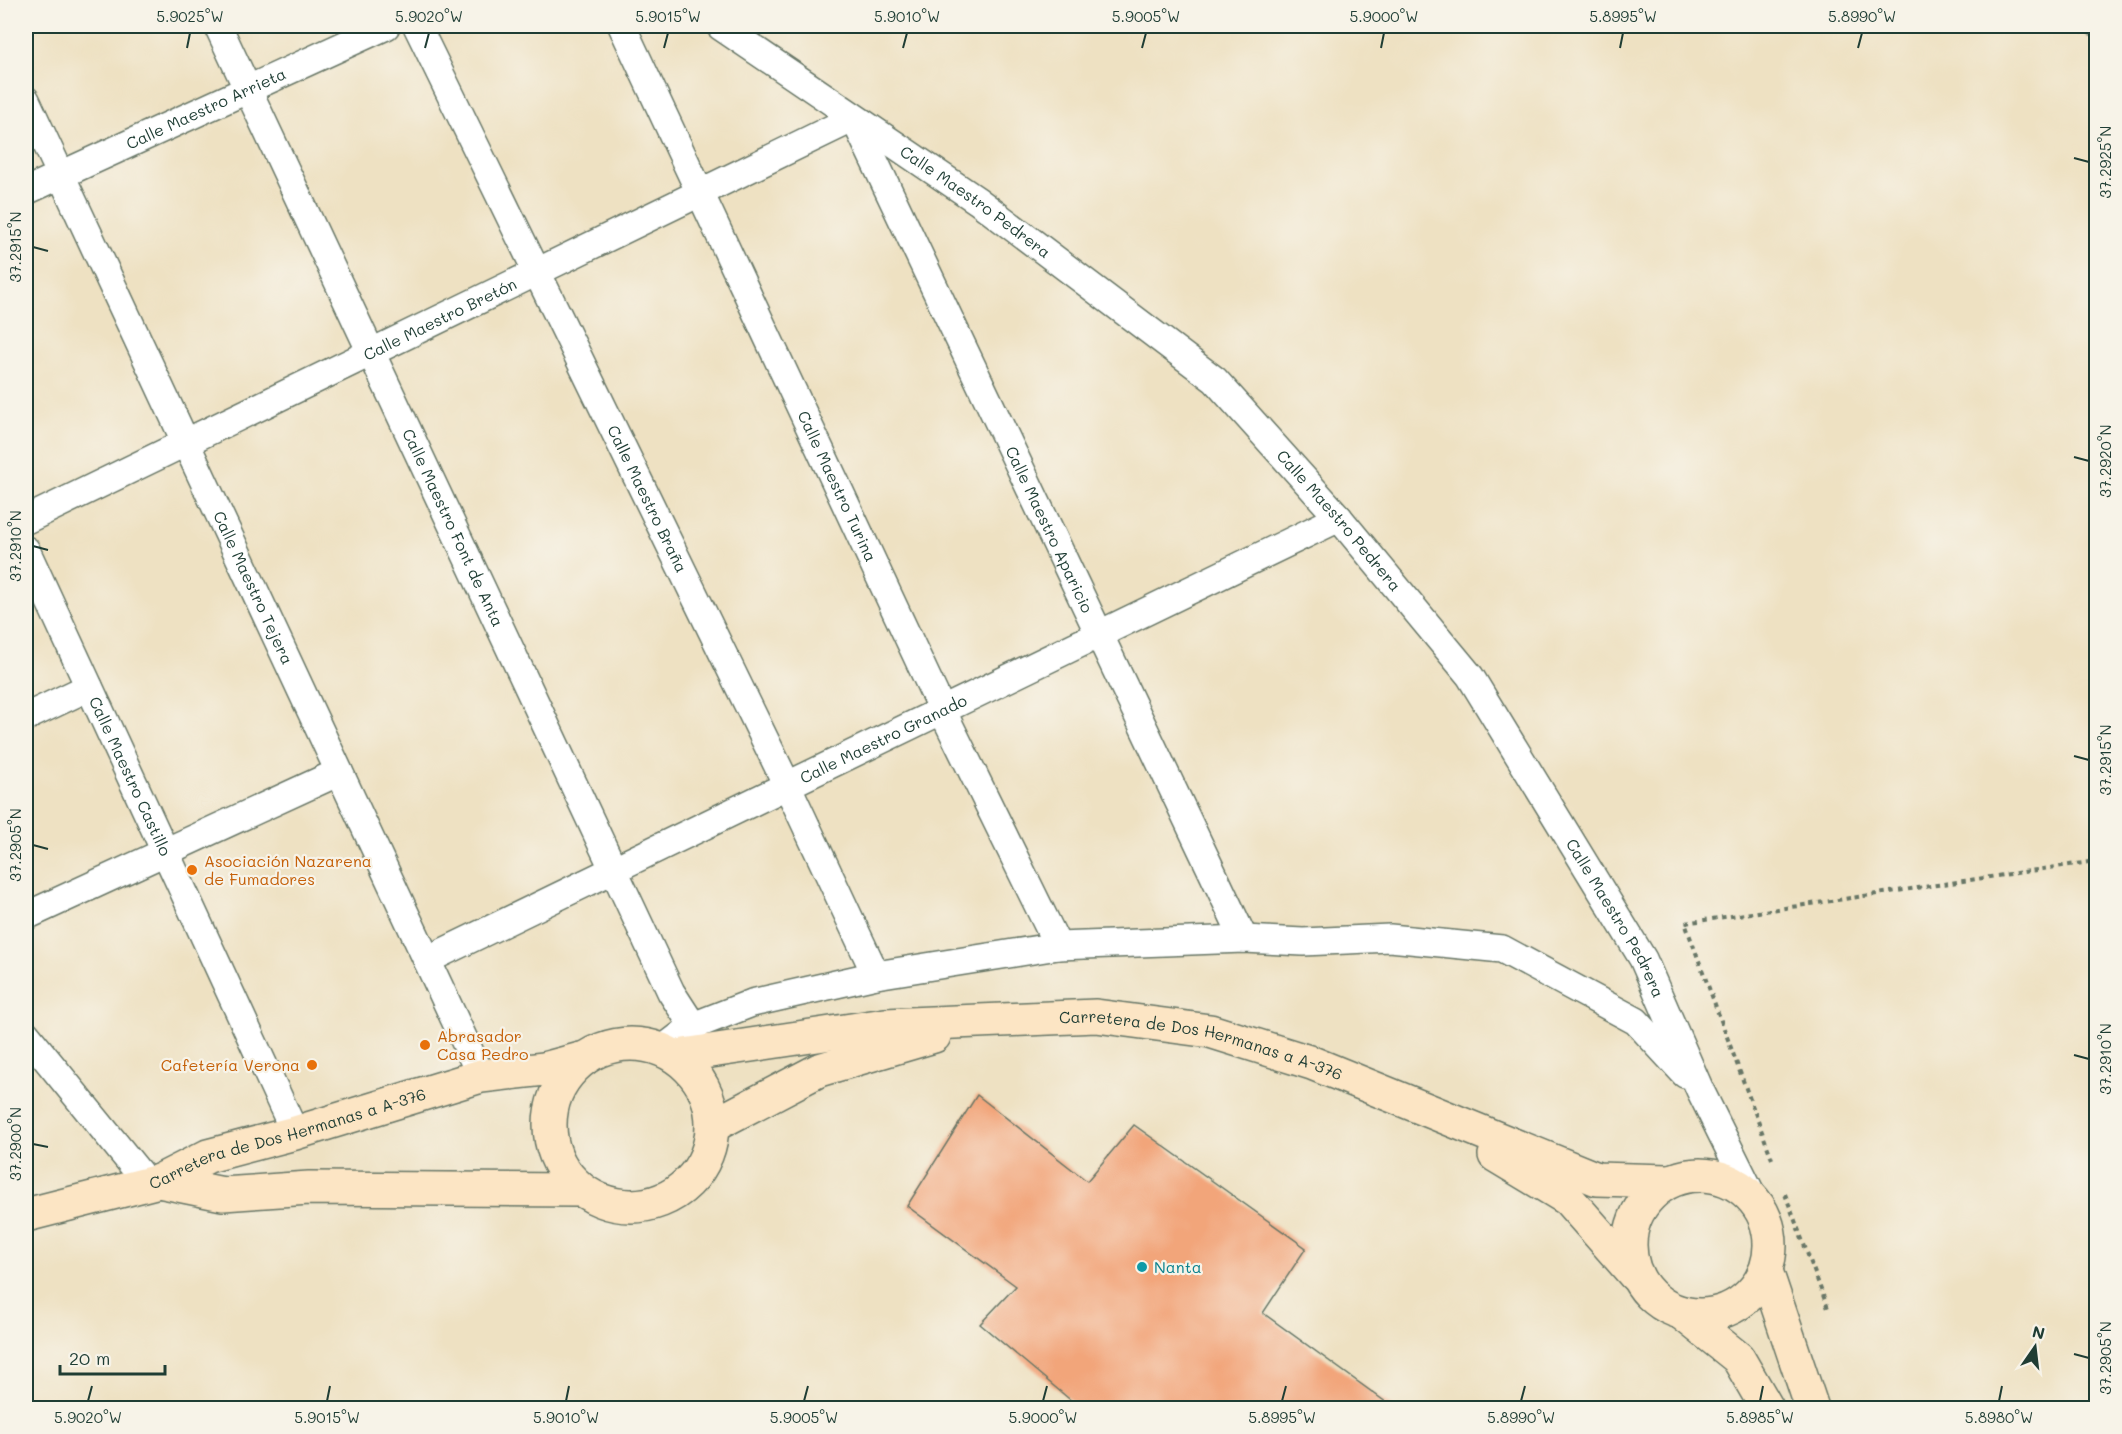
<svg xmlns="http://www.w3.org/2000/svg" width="2122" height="1434" font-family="Mali,sans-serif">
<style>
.building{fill:#f2a57a}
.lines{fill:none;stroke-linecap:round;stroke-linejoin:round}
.minor-casing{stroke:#677666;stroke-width:30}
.secondary-casing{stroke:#677666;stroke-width:36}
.path{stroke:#677666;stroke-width:4;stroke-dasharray:4.5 4.5;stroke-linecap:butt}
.minor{stroke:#fff;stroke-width:27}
.secondary{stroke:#fce5c4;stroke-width:33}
.ticks{fill:none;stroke:#1f3d34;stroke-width:2}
.food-dot{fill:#e8710a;stroke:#f7f3e8;stroke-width:2}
.culture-dot{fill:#0f9aa8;stroke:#f7f3e8;stroke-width:2}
.labels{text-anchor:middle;stroke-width:4.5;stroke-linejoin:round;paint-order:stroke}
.street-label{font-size:16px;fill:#1f3d34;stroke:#f7f3e8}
.food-label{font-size:16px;fill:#c56008;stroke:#f7f3e8;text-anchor:start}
.culture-label{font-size:16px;fill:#0d838f;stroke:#f7f3e8;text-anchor:start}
.neatline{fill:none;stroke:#1f3d34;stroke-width:2}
.ticks-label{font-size:15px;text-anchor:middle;fill:#1f3d34}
</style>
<rect width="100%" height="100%" fill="#f7f3e8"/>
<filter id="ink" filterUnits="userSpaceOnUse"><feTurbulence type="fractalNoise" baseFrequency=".0167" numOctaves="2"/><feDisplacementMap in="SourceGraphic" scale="12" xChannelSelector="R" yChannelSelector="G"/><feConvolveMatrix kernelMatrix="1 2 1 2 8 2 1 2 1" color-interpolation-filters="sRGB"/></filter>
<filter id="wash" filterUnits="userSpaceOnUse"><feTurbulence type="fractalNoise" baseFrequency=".008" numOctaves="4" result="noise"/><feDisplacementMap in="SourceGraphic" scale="24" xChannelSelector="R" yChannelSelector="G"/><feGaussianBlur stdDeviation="1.35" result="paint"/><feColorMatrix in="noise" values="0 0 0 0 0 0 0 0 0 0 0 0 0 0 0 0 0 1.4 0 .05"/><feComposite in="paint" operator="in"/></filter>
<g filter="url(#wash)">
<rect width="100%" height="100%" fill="#eee1c2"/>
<g id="blocks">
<path class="building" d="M 977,1095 L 1087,1181 L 1134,1125 L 1306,1248 L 1263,1313 L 1394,1408 L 1080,1408 L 980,1324 L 1016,1286 L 907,1206 Z"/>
</g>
</g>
<g filter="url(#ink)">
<use href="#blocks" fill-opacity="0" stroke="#677666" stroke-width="1.5"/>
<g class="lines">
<defs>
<g id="minor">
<path id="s1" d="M 218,26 L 671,992 L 693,1026"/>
<path id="s2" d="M 417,26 L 787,785 L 876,975"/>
<path id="s3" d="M 622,26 L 942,710 L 1058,946"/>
<path id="s4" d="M 720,26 L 978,201 L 1215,380 L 1339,518 L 1470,676 L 1643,959 L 1700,1090 L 1753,1197"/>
<path id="s5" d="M 26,100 L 481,1076"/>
<path id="s6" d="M 26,191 L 386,26"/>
<path id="s7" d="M 26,520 L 854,118 L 1244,939"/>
<path id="s8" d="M 26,550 L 295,1133"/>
<path d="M 26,717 L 89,687"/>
<path d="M 26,916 L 339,772"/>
<path id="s9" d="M 427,960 L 1339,518"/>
<path d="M 26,1034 L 148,1184"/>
<path d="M 663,1049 L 693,1026 L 752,1003 L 876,975 L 1058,946 L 1244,939 L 1303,942 L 1390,938 L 1502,949 L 1636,1021 L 1685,1074"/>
</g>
<g id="secondary">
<circle cx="631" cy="1125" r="81"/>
<path id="s10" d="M 677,1056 L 885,1025 L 1096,1016 L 1210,1031 L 1312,1063 L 1597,1179 L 1668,1181"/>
<path d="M 714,1125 L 819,1070 L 934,1036"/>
<path d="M 1495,1155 L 1568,1199 L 1635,1275"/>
<circle cx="1700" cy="1245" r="70"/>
<path d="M 159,1181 L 223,1194 L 309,1188 L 579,1190"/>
<path id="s11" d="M 26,1215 L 159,1181 L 208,1156 L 295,1133 L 481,1076 L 544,1069 L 581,1059"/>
<path d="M 1767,1274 L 1812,1408"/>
<path d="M 1683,1314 L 1738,1358 L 1767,1408"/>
</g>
</defs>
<use href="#minor" class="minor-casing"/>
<use href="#secondary" class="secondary-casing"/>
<path class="path" d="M 2062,26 L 2096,35
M 1772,1159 L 1685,923 L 2096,861
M 1785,1194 L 1829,1311"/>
<use href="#minor" class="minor"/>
<use href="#secondary" class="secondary"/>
</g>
</g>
<path class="ticks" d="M 187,48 L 190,33M 425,48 L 429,33M 664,48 L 668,33M 903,48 L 907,33M 1142,48 L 1146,33M 1381,48 L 1384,33M 1620,48 L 1623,33M 1858,48 L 1862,33M 2074,158 L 2089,162M 33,247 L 48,251M 2074,457 L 2089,461M 33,546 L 48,550M 2074,756 L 2089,760M 33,845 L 48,849M 2074,1055 L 2089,1059M 33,1144 L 48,1147M 2074,1354 L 2089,1358M 88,1401 L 92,1386M 327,1401 L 330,1386M 566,1401 L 569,1386M 804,1401 L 808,1386M 1043,1401 L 1047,1386M 1282,1401 L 1286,1386M 1521,1401 L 1525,1386M 1760,1401 L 1763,1386M 1999,1401 L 2002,1386"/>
<g class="food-dot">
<circle cx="192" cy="870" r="6"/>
<circle cx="425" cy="1045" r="6"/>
<circle cx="312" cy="1065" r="6"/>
</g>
<circle class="culture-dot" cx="1142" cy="1267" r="6"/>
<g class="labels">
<g class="street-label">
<text dy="6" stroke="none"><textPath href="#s6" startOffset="198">Calle Maestro Arrieta</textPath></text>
<text dy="6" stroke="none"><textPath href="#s4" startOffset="310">Calle Maestro Pedrera</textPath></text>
<text dy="6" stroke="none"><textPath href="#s7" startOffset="460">Calle Maestro Bretón</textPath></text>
<text dy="6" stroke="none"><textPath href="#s3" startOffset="508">Calle Maestro Turina</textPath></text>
<text dy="6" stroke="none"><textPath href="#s2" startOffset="526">Calle Maestro Braña</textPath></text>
<text dy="6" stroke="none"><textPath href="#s4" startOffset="796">Calle Maestro Pedrera</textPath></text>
<text dy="6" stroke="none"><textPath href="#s1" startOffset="554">Calle Maestro Font de Anta</textPath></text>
<text dy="6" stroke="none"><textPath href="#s7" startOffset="1376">Calle Maestro Aparicio</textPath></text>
<text dy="6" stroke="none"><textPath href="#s5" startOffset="538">Calle Maestro Tejera</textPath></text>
<text dy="6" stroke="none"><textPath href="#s9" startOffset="507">Calle Maestro Granado</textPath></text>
<text dy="6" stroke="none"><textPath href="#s8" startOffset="249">Calle Maestro Castillo</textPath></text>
<text dy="6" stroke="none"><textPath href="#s4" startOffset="1282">Calle Maestro Pedrera</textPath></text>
<text dy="6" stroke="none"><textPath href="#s10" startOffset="530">Carretera de Dos Hermanas a A-376</textPath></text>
<text dy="6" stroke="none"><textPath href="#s11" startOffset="273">Carretera de Dos Hermanas a A-376</textPath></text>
</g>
<g class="food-label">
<text x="204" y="867">Asociación Nazarena<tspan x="204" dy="18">de Fumadores</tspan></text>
<text x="437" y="1042">Abrasador<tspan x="437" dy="18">Casa Pedro</tspan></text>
<text x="300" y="1071" text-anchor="end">Cafetería Verona</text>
</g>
<g class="culture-label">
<text x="1154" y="1273">Nanta</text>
</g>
</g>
<rect width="2122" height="1434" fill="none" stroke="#f7f3e8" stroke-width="66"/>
<g transform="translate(2035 1347) rotate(14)" stroke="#f7f3e8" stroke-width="4.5" paint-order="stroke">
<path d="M0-4.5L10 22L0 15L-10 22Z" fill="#1f3d34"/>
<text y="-9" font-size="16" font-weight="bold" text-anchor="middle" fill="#1f3d34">N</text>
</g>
<path d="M60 1365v9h105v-9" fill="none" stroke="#1f3d34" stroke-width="3"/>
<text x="69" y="1365" font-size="18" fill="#1f3d34" stroke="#f7f3e8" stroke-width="4.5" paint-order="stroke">20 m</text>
<rect x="33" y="33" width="2056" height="1368" class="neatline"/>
<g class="ticks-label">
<text x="190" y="22">5.9025°W</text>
<text x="429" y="22">5.9020°W</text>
<text x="668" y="22">5.9015°W</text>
<text x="907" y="22">5.9010°W</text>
<text x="1146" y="22">5.9005°W</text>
<text x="1384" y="22">5.9000°W</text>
<text x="1623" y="22">5.8995°W</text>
<text x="1862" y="22">5.8990°W</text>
<text transform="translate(2106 162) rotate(-90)" y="5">37.2925°N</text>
<text transform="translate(16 247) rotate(-90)" y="5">37.2915°N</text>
<text transform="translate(2106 461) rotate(-90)" y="5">37.2920°N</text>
<text transform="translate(16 546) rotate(-90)" y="5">37.2910°N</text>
<text transform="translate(2106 760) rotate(-90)" y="5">37.2915°N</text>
<text transform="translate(16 845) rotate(-90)" y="5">37.2905°N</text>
<text transform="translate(2106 1059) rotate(-90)" y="5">37.2910°N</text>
<text transform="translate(16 1144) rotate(-90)" y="5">37.2900°N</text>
<text transform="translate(2106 1358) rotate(-90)" y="5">37.2905°N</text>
<text x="88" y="1423">5.9020°W</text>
<text x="327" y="1423">5.9015°W</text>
<text x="566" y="1423">5.9010°W</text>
<text x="804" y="1423">5.9005°W</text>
<text x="1043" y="1423">5.9000°W</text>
<text x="1282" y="1423">5.8995°W</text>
<text x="1521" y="1423">5.8990°W</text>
<text x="1760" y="1423">5.8985°W</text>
<text x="1999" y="1423">5.8980°W</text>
</g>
</svg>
